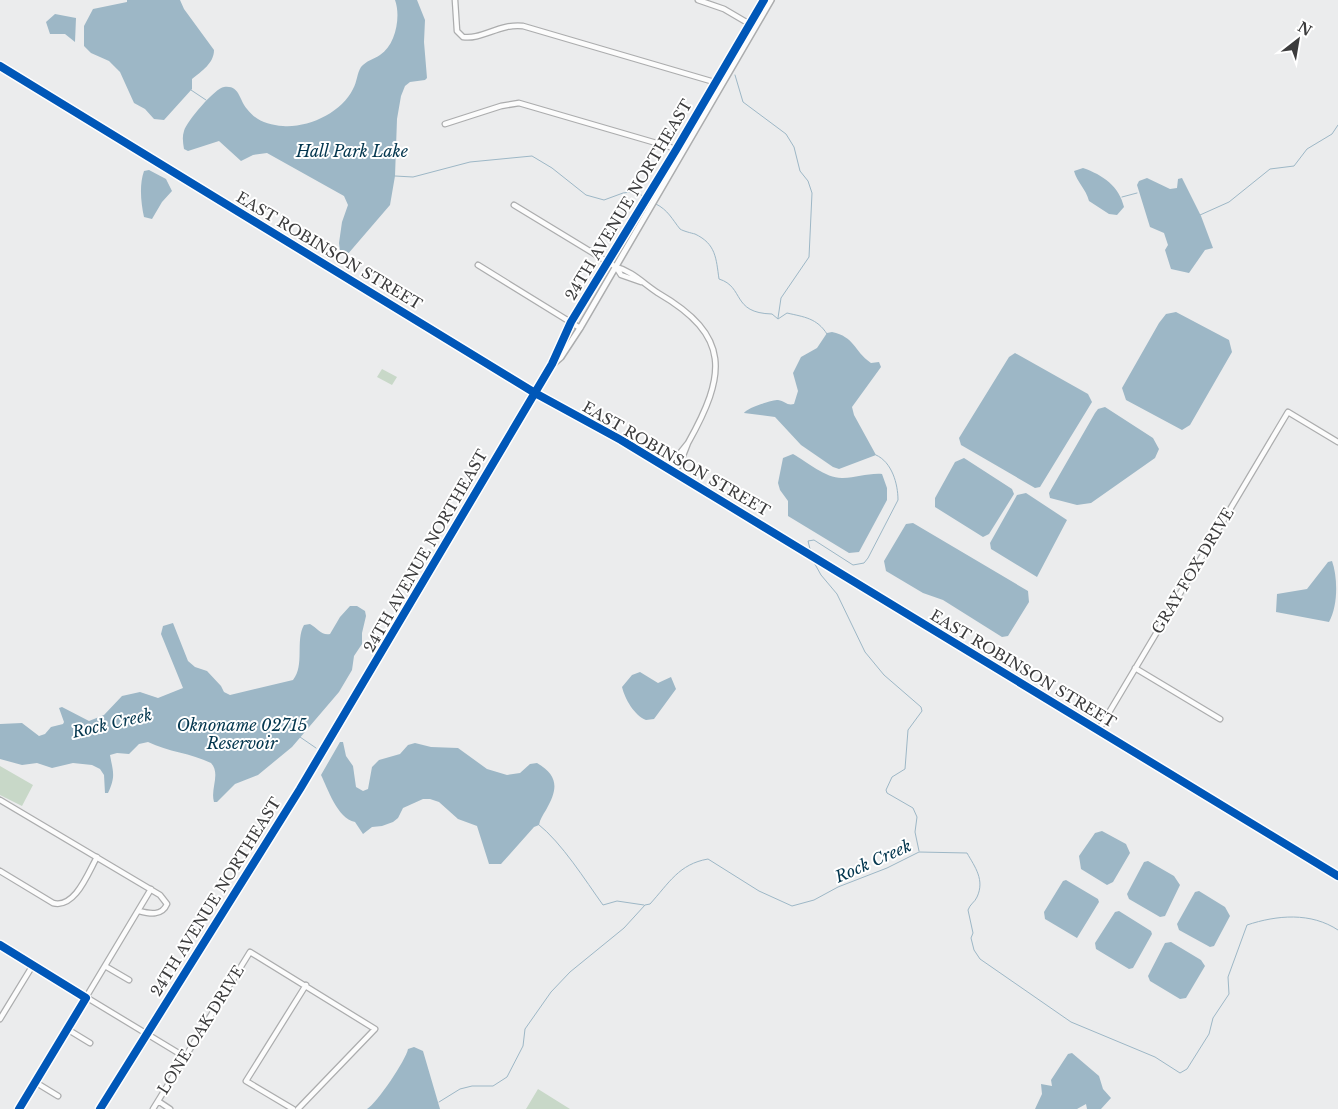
<svg xmlns="http://www.w3.org/2000/svg" width="1338" height="1109" font-family="'Libre Baskerville',serif">
<style>
.green{fill:#c8d8c8}
.water{fill:#9db7c6}
.lines{fill:none;stroke-linecap:round;stroke-linejoin:round}
.stream{stroke:#9db7c6;stroke-width:1}
.minor-casing{stroke:#acadae;stroke-width:7}
.tertiary-casing{stroke:#acadae;stroke-width:8}
.minor{stroke:#fcfcfc;stroke-width:4.5}
.tertiary{stroke:#fcfcfc;stroke-width:5}
.cycleway-casing{stroke:#fff;stroke-width:11}
.cycleway{stroke:#0057b8;stroke-width:8}
.labels{text-anchor:middle;stroke-width:4;stroke-linejoin:round;paint-order:stroke}
.street-label{font-size:15px;fill:#3c3c3d;stroke:#fff}
.water-label{font-size:16px;font-style:italic;fill:#03364e;stroke:#fff}
</style>
<rect width="100%" height="100%" fill="#ebeced"/>
<path class="green" d="M 382,369 L 397,377 L 392,385 L 377,377 Z
M 0,766 L 33,785 L 22,806 L 0,795 Z
M 538,1089 L 570,1109 L 526,1109 Z"/>
<path class="water" d="M 127,0 L 180,0 L 184,9 L 214,50 C 214,63 202,71 192,79 L 192,89 L 164,120 L 154,119 L 145,109 L 134,103 L 120,72 L 109,61 L 91,53 L 84,46 L 84,26 L 93,9 L 127,2 Z
M 395,0 L 417,0 L 425,20 L 424,42 L 427,78 L 425,80 L 410,82 L 405,86 L 401,96 L 397,119 L 395,176 L 390,205 L 347,255 L 340,251 L 339,243 L 342,222 L 348,205 L 344,196 L 267,153 L 253,155 L 241,161 L 219,141 L 188,151 L 184,149 C 183,143 182,137 184,131 C 187,121 215,88 224,87 C 240,85 239,100 247,109 C 256,121 269,125 283,126 C 309,128 342,112 353,89 C 357,82 357,73 361,67 C 366,61 374,59 380,55 C 396,45 401,16 395,0 Z
M 55,14 L 76,18 L 75,42 L 65,34 L 50,34 L 46,22 Z
M 1083,168 C 1103,175 1119,186 1124,207 L 1117,215 L 1109,214 L 1089,201 C 1086,189 1077,182 1074,171 Z
M 149,170 L 166,179 L 172,191 L 162,202 L 152,219 L 144,217 C 141,203 139,185 144,171 Z
M 1147,178 L 1170,189 L 1177,188 L 1178,179 L 1182,178 L 1201,216 L 1213,248 L 1205,250 L 1189,273 L 1171,269 L 1165,250 L 1168,245 L 1164,233 L 1150,227 L 1137,185 L 1139,181 Z
M 1176,312 L 1229,340 L 1232,352 L 1190,425 L 1182,430 L 1126,400 L 1122,388 L 1159,323 L 1166,314 Z
M 832,332 C 855,337 853,350 871,363 L 879,362 L 881,367 L 852,407 L 854,415 L 876,455 L 839,469 L 833,467 L 801,445 L 775,417 L 744,413 C 746,408 772,400 778,400 C 785,401 787,406 794,404 L 798,391 L 793,373 L 801,357 L 817,348 L 827,333 Z
M 1015,353 L 1088,394 L 1092,402 L 1040,487 L 1035,488 L 961,445 L 959,438 L 1009,357 Z
M 1105,407 L 1153,438 L 1159,449 L 1155,458 L 1091,503 L 1077,505 L 1050,498 L 1049,493 L 1095,413 L 1098,409 Z
M 793,454 C 807,462 827,479 843,478 C 856,478 868,473 882,474 L 887,488 L 887,500 L 859,552 L 849,553 L 788,516 L 788,501 L 780,490 L 778,483 L 783,458 Z
M 964,458 L 1012,489 L 1014,494 L 989,534 L 983,537 L 935,507 L 935,498 L 955,462 Z
M 1026,493 L 1067,520 L 1037,577 L 991,549 L 990,543 L 1017,495 Z
M 913,523 L 1028,591 L 1029,602 L 1008,636 L 1002,637 L 943,600 L 923,593 L 886,571 L 884,561 L 906,524 Z
M 1332,561 C 1338,578 1338,606 1329,622 L 1276,612 L 1277,594 L 1307,589 L 1328,562 Z
M 350,606 L 357,606 L 365,611 L 366,616 L 362,633 L 362,644 L 354,656 L 352,670 L 339,692 L 292,747 L 258,775 L 235,784 L 217,802 L 214,802 C 210,789 221,774 211,763 C 191,753 168,752 148,742 L 139,744 L 129,754 L 117,753 L 110,755 C 113,772 116,776 108,793 L 105,793 L 104,775 L 100,769 L 92,765 L 73,763 L 52,768 L 37,763 L 22,765 L 0,759 L 0,724 L 22,723 L 39,736 L 45,734 L 51,727 L 63,724 L 64,722 L 59,708 L 62,707 L 89,721 L 104,715 L 122,696 L 140,692 L 158,698 L 183,688 L 161,634 L 163,626 L 173,623 L 188,661 L 195,667 L 207,671 L 221,686 L 224,692 L 230,695 L 293,680 C 305,665 295,641 304,625 L 310,624 C 317,628 322,636 330,634 L 340,617 Z
M 640,672 L 658,683 L 671,677 L 676,689 L 654,719 L 646,720 C 634,715 625,699 622,687 L 632,675 Z
M 340,742 L 343,742 L 346,756 L 353,766 L 356,787 L 363,791 L 368,789 L 372,767 L 379,760 L 400,754 L 408,745 L 415,743 L 431,747 L 458,748 L 487,769 L 507,775 L 520,773 L 530,764 L 537,763 C 559,776 558,789 546,810 C 543,815 540,819 539,825 L 534,827 L 501,864 L 489,864 L 477,826 L 458,819 L 439,802 L 430,799 L 423,799 L 403,808 L 398,818 L 393,822 L 382,826 L 372,827 L 363,834 L 355,822 C 337,818 328,789 321,775 Z
M 1102,831 L 1126,844 L 1130,853 L 1113,882 L 1107,885 L 1081,869 L 1079,856 L 1095,833 Z
M 1148,861 L 1174,876 L 1180,885 L 1165,916 L 1160,917 L 1129,899 L 1127,894 L 1144,862 Z
M 1066,880 L 1098,899 L 1099,902 L 1077,938 L 1045,919 L 1044,912 L 1063,881 Z
M 1199,891 L 1225,907 L 1230,916 L 1214,946 L 1210,947 L 1179,930 L 1177,924 L 1195,892 Z
M 1119,911 L 1151,931 L 1152,934 L 1133,968 L 1129,969 L 1096,949 L 1095,943 L 1115,912 Z
M 1171,942 L 1201,960 L 1205,966 L 1186,998 L 1180,999 L 1150,981 L 1148,976 L 1165,943 Z
M 414,1047 L 423,1051 L 440,1109 L 367,1109 C 377,1103 406,1060 408,1049 Z
M 1072,1053 L 1099,1076 L 1103,1089 L 1111,1098 L 1101,1109 L 1087,1109 L 1086,1104 L 1077,1109 L 1035,1109 L 1042,1094 L 1041,1084 L 1052,1086 L 1051,1080 L 1068,1054 Z"/>
<g class="lines">
<path class="stream" d="M 735,75 L 743,102 L 786,134 L 794,147 L 800,171 L 808,181 L 812,193 L 809,257 L 781,298 L 778,318
M 191,90 L 206,100
M 395,176 L 413,177 L 470,162 L 532,156 L 552,168 L 586,195 L 604,200 L 623,193 L 638,191 L 642,196
M 1122,197 L 1137,193
M 656,204 C 668,210 672,219 680,229 C 683,231 691,233 695,234 C 716,244 716,258 719,279 C 745,287 731,313 772,314 L 778,319 L 787,313 C 804,317 817,318 827,334
M 1200,215 L 1229,202 L 1270,169 L 1294,166 L 1307,149 L 1332,134 L 1338,125
M 811,553 L 808,541 L 814,540 L 853,565 L 864,563 L 868,558 L 898,500 C 898,484 892,462 876,455
M 811,557 L 821,575 L 837,594 L 865,652 L 884,675 L 921,707 L 922,711 L 908,730 L 905,769 L 892,777 L 886,790 L 887,793 L 913,808 L 917,817 L 915,832 L 919,851
M 300,737 L 316,748
M 538,824 C 562,843 585,880 603,905 L 617,901 L 644,905
M 439,1102 L 460,1089 L 472,1086 L 493,1086 L 507,1077 L 523,1046 L 525,1029 L 551,992 L 570,972 L 624,928 L 645,905 L 650,904 C 669,883 679,864 708,859 L 759,891 L 792,906 L 814,900 L 838,887 L 887,868 L 919,852 L 967,853 C 975,867 985,880 977,897 C 975,902 970,904 968,910 L 973,933 L 971,938 L 974,950 L 980,959 L 1071,1022 L 1155,1057 L 1180,1073 L 1187,1069 L 1209,1034 L 1213,1018 L 1229,994 L 1228,977 L 1247,925 C 1277,915 1311,912 1338,930"/>
<defs>
<path id="minor" d="M 455,0 L 457,31 L 463,37 C 481,40 501,23 523,26 L 721,84
M 698,0 L 724,9 L 753,26
M 445,124 L 501,106 L 519,103 L 670,147 L 680,153
M 514,205 L 616,267 C 632,271 644,284 658,293 C 732,336 726,375 688,443
M 478,265 L 580,328
M 616,267 L 621,275 L 641,282
M 688,443 L 679,466 L 672,471 L 672,463 Z
M 1135,668 L 1220,719
M 1098,731 L 1288,412 L 1338,442
M 0,800 L 160,895 L 167,904 C 162,916 150,914 139,911
M 0,871 L 53,903 C 75,909 88,873 97,857
M 0,945 L 185,1057
M 105,966 L 129,980
M 0,1019 L 33,965
M 67,1029 L 90,1043
M 35,1082 L 58,1096
M 158,1101 L 170,1109
M 19,1109 L 151,889
M 153,1109 L 250,952 L 375,1029 L 298,1109
M 293,1109 L 246,1081 L 306,985"/>
<path id="tertiary" d="M 0,66 L 535,393 L 621,440 L 1338,876
M 553,364 L 561,357 L 580,328 L 771,0
M 100,1109 L 300,789 L 552,364 L 571,322 L 676,150 L 764,0"/>
</defs>
<use href="#minor" class="minor-casing"/>
<use href="#tertiary" class="tertiary-casing"/>
<use href="#minor" class="minor"/>
<use href="#tertiary" class="tertiary"/>
<defs>
<path id="cycleway" d="M 0,66 L 535,393 L 621,440 L 1338,876
M 0,945 L 86,998 L 19,1109
M 100,1109 L 300,789 L 552,364 L 571,322 L 676,150 L 764,0"/>
</defs>
<use href="#cycleway" class="cycleway-casing"/>
<use href="#cycleway" class="cycleway"/>
</g>
<g class="labels">
<g class="street-label">
<text transform="translate(629 200) rotate(-59)" y="5">24TH AVENUE NORTHEAST</text>
<text transform="translate(329 251) rotate(31)" y="5">EAST ROBINSON STREET</text>
<text transform="translate(676 459) rotate(30)" y="5">EAST ROBINSON STREET</text>
<text transform="translate(426 551) rotate(-60)" y="5">24TH AVENUE NORTHEAST</text>
<text transform="translate(1193 571) rotate(-59)" y="5">GRAY FOX DRIVE</text>
<text transform="translate(1023 669) rotate(31)" y="5">EAST ROBINSON STREET</text>
<text transform="translate(216 897) rotate(-58)" y="5">24TH AVENUE NORTHEAST</text>
<text transform="translate(201 1030) rotate(-58)" y="5">LONE OAK DRIVE</text>
</g>
<g class="water-label">
<text x="352" y="157">Hall Park Lake</text>
<text transform="translate(112 723) rotate(-13)" y="6">Rock Creek</text>
<text x="242" y="731">Oknoname 02715<tspan x="242" dy="18">Reservoir</tspan></text>
<text transform="translate(873 861) rotate(-24)" y="6">Rock Creek</text>
</g>
</g>
<g transform="translate(1298 40) rotate(31)" stroke="#ffffff" stroke-width="4" paint-order="stroke">
<path d="M0-4L9 19L0 12L-9 19Z" fill="#3c3c3d"/>
<text y="-8" font-size="14" font-weight="bold" text-anchor="middle" fill="#3c3c3d">N</text>
</g>
</svg>
